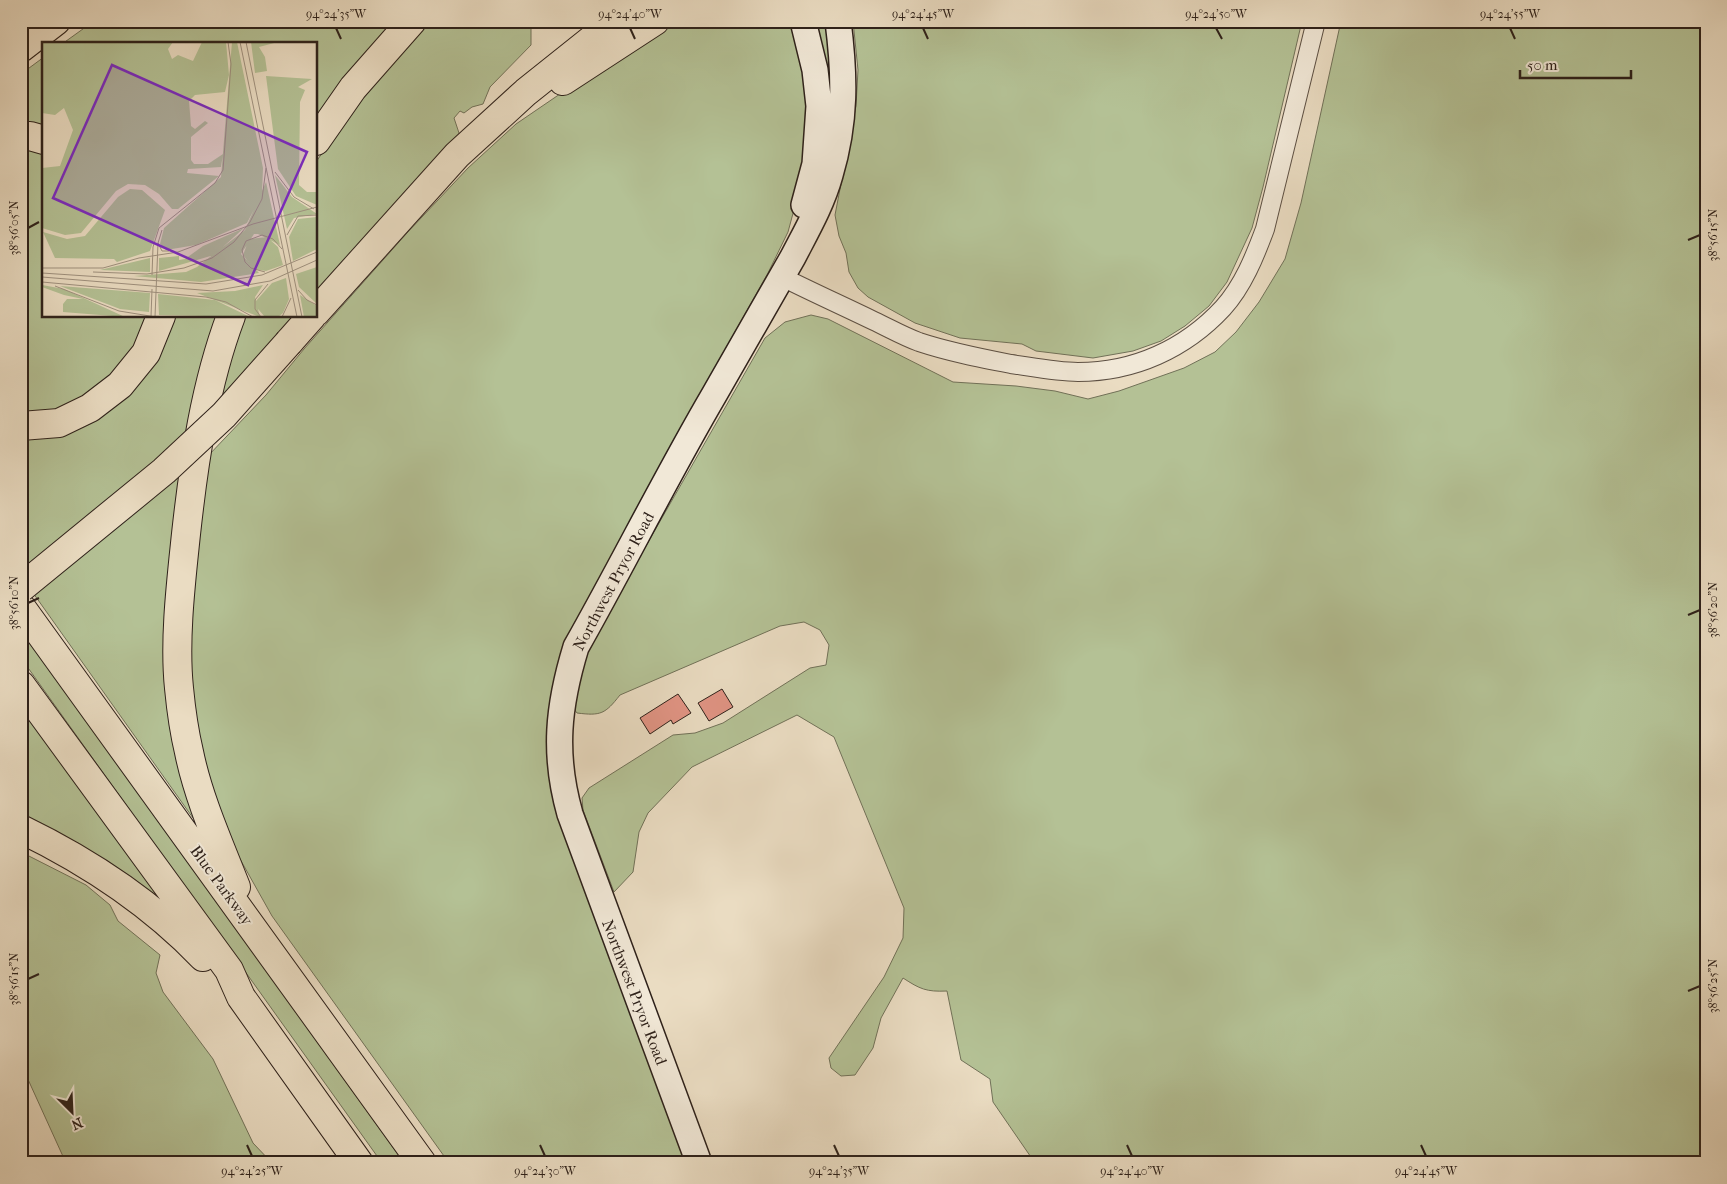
<svg xmlns="http://www.w3.org/2000/svg" width="1727" height="1184" font-family="'IM FELL French Canon',serif">
<style>
.green{fill:#b4c195;stroke:#717158}
.building{fill:#e19484;stroke:#2e211a}
.lines{fill:none;stroke-linecap:round;stroke-linejoin:round}
.street-casing{stroke:#5d5044;stroke-width:20}
.secondary-casing{stroke:#2e211a;stroke-width:28}
.highway-casing{stroke:#2e211a;stroke-width:30}
.street{stroke:#f1e8d7;stroke-width:18}
.secondary{stroke:#f1e8d7;stroke-width:25}
.highway{stroke:#eadcc2;stroke-width:28}
.highway-bridge-casing{stroke:#2e211a;stroke-width:30;stroke-linecap:butt}
.highway-bridge{stroke:#eadcc2;stroke-width:28}
.ticks{fill:none;stroke:#2e211a;stroke-width:2}
.labels{text-anchor:middle;stroke-width:4;stroke-linejoin:round;paint-order:stroke}
.street-label{font-size:16px;fill:#2e211a;stroke:#f1e8d7}
.inset-road{fill:none;stroke:#9f917f;stroke-width:1}
.view{fill:#7b2cbf;fill-opacity:0.15;stroke:#7b2cbf;stroke-width:2.5}
.inset-edge{fill:none;stroke:#2e211a;stroke-width:2.5}
.neatline{fill:none;stroke:#2e211a;stroke-width:2}
.ticks-label{font-size:12px;text-anchor:middle;fill:#2e211a}
</style>
<rect width="100%" height="100%" fill="#eadcc2"/>
<filter id="stains"><feTurbulence type="fractalNoise" baseFrequency=".004" numOctaves="4"/><feColorMatrix values="0 0 0 0 .2 0 0 0 0 .09 0 0 0 0 .02 0 0 0 .5 -.17"/></filter>
<radialGradient id="worn" r=".72"><stop offset=".6" stop-color="#630" stop-opacity="0"/><stop offset="1" stop-color="#630" stop-opacity=".3"/></radialGradient>
<path class="green" d="M 94,21 L 403,21 L 316,130 L 316,44 L 62,44 Z
M 427,21 L 531,21 L 531,45 L 490,87 L 483,104 L 472,107 L 464,113 L 460,111 L 454,118 L 461,139 L 316,301 L 316,162 L 350,112 L 409,41 Z
M 671,21 L 790,21 L 803,66 L 810,110 L 799,191 L 788,232 L 768,273 L 643,496 L 570,642 L 551,715 L 686,1163 L 449,1163 L 272,916 L 240,859 L 221,819 L 206,777 L 195,721 L 191,681 L 190,631 L 207,457 L 266,395 L 304,349 L 407,233 L 468,168 L 516,124 L 557,96 Z
M 814,21 L 832,21 L 838,77 L 818,184 Z
M 853,21 L 1302,21 L 1263,187 L 1252,228 L 1227,282 L 1209,306 L 1185,326 L 1161,341 L 1133,351 L 1093,358 L 1036,351 L 1022,344 L 960,338 L 915,323 L 868,297 L 858,288 L 849,272 L 846,253 L 839,236 L 835,215 L 856,106 L 858,70 Z
M 1341,21 L 1706,21 L 1706,1163 L 1035,1163 L 993,1102 L 990,1079 L 961,1060 L 947,991 C 926,992 920,989 903,978 L 881,1018 L 873,1048 L 855,1075 L 841,1076 L 831,1068 L 829,1058 L 884,977 L 903,938 L 904,908 L 834,737 L 797,715 L 692,767 L 648,813 L 639,832 L 633,872 L 614,892 L 583,810 L 582,798 L 589,788 L 673,735 L 695,733 L 723,723 L 810,668 L 826,665 L 829,645 L 820,630 L 804,622 L 780,626 L 620,695 C 605,714 601,716 577,713 L 571,705 L 585,657 L 600,626 L 765,338 L 785,322 L 811,315 L 828,319 L 953,382 L 1016,386 L 1055,391 L 1088,399 L 1119,391 L 1184,368 L 1215,352 L 1236,332 L 1259,302 L 1285,259 L 1301,203 Z
M 44,57 L 44,128 L 21,126 L 21,74 Z
M 21,143 L 44,147 L 44,316 L 151,316 L 142,342 L 109,383 L 65,409 L 21,417 Z
M 170,316 L 224,316 L 173,648 L 202,828 L 193,818 L 21,576 L 21,433 L 74,424 Z
M 242,316 L 303,316 L 216,412 Z
M 21,628 L 404,1163 L 382,1163 L 21,658 Z
M 21,707 L 162,901 L 160,903 L 21,817 Z
M 21,852 L 86,885 L 110,905 L 118,921 L 160,955 L 156,973 L 163,992 L 213,1059 L 253,1143 L 272,1163 L 66,1163 L 21,1064 Z"/>
<path class="building" d="M 722,689 L 733,707 L 709,721 L 698,703 Z
M 678,694 L 691,713 L 673,724 L 671,720 L 650,734 L 640,718 Z"/>
<g class="lines">
<defs>
<path id="street" d="M 782,277 C 812,292 843,306 874,321 C 889,328 903,336 919,342 C 949,352 980,358 1011,364 C 1032,367 1056,372 1078,372 C 1134,372 1185,349 1223,308 C 1243,286 1255,256 1265,229 L 1316,21"/>
<path id="secondary" d="M 803,21 L 815,70 L 819,106 L 815,164 L 804,205
M 699,1163 L 570,814 C 553,754 558,706 576,647 C 623,564 666,477 714,395 C 740,349 767,303 793,257 C 807,230 822,204 830,175 C 846,121 845,76 838,21"/>
<path id="highway" d="M 21,48 L 56,21
M 563,81 L 655,21
M 21,136 L 30,136 L 44,140
M 316,141 L 353,88 L 412,21
M 316,312 L 457,155 L 526,92 L 615,21
M 231,316 C 205,385 194,461 186,534 C 181,582 174,640 179,688 C 181,709 184,731 189,752 C 198,797 219,844 236,887
M 289,342 L 312,316
M 21,426 L 59,423 L 90,408 L 120,385 L 146,353 L 161,316
M 21,607 L 422,1163
M 21,685 L 229,970 L 241,997 L 359,1163
M 21,829 C 87,861 152,904 203,957"/>
</defs>
<use href="#street" class="street-casing"/>
<use href="#secondary" class="secondary-casing"/>
<use href="#highway" class="highway-casing"/>
<use href="#street" class="street"/>
<use href="#secondary" class="secondary"/>
<use href="#highway" class="highway"/>
<defs>
<path id="highway-bridge" d="M 21,588 L 164,471 L 224,415 L 289,342"/>
</defs>
<use href="#highway-bridge" class="highway-bridge-casing"/>
<use href="#highway-bridge" class="highway-bridge"/>
</g>
<path class="ticks" d="M 336,28 L 341,39M 630,28 L 635,39M 923,28 L 928,39M 1216,28 L 1222,39M 1510,28 L 1515,39M 28,228 L 39,222M 1688,240 L 1700,235M 28,603 L 39,598M 1688,615 L 1700,610M 28,979 L 39,974M 1688,991 L 1700,986M 247,1145 L 252,1156M 540,1145 L 545,1156M 834,1145 L 839,1156M 1127,1145 L 1132,1156M 1421,1145 L 1426,1156"/>
<g class="labels">
<g class="street-label">
<text transform="translate(613 581) rotate(-62)" y="6">Northwest Pryor Road</text>
<text transform="translate(222 885) rotate(54)" y="6">Blue Parkway</text>
<text transform="translate(635 992) rotate(69)" y="6">Northwest Pryor Road</text>
</g>
</g>
<g transform="translate(42 42)">
<rect width="275" height="275" fill="#eadcc2"/>
<path d="M 0,0 L 131,0 L 126,7 L 130,17 L 136,13 L 151,19 L 160,0 L 184,0 L 187,33 L 183,50 L 153,53 L 147,59 L 149,84 L 153,87 L 163,79 L 166,81 L 149,95 L 149,118 L 152,122 L 166,122 L 181,112 L 179,125 L 146,127 L 145,131 L 177,134 L 136,167 L 130,167 L 117,152 L 103,143 L 86,142 L 74,149 L 39,191 L 23,193 L 0,186 L 0,126 L 18,124 L 31,88 L 22,66 L 13,73 L 0,71 ZM 190,0 L 195,0 L 221,126 L 220,152 L 205,181 L 154,203 L 124,208 L 118,202 L 122,186 L 179,135 ZM 209,0 L 236,0 L 217,5 L 223,15 L 225,29 L 213,31 ZM 224,34 L 270,37 L 256,45 L 263,48 L 258,60 L 257,143 L 265,150 L 275,150 L 275,163 L 254,154 L 236,127 ZM 233,133 L 250,155 L 275,172 L 252,176 L 245,187 ZM 224,140 L 238,203 L 216,192 L 212,192 L 199,212 L 217,231 L 159,240 L 92,234 L 144,230 L 155,225 L 203,188 ZM 88,147 L 100,148 L 123,168 L 108,209 L 75,220 L 72,217 L 13,216 L 1,190 L 25,197 L 43,194 L 76,155 ZM 275,175 L 275,207 L 251,219 L 247,195 L 256,177 ZM 202,186 L 172,213 L 117,229 L 117,216 L 137,214 L 137,218 L 143,217 L 161,204 ZM 225,195 L 236,205 L 241,223 L 224,229 L 212,227 L 201,213 L 207,197 ZM 108,216 L 108,230 L 58,228 ZM 275,225 L 275,262 L 257,245 L 254,232 ZM 244,236 L 247,257 L 241,271 L 236,275 L 223,275 L 216,267 L 214,259 L 230,241 ZM 0,243 L 22,247 L 83,275 L 21,270 L 21,262 L 25,257 L 41,257 L 22,253 L 0,245 ZM 221,243 L 213,255 L 218,275 L 155,251 L 193,249 ZM 18,244 L 108,251 L 107,270 L 78,267 ZM 116,252 L 173,258 L 208,275 L 117,273 ZM 258,253 L 275,264 L 275,275 L 262,275 Z" fill="#b4c195"/>
<path class="inset-road" d="M 198,0 L 255,275M 204,0 L 260,275M 233,130 L 252,155 L 272,167M 245,193 L 256,174 L 275,173M 116,201 L 120,209 L 127,209M 0,226 L 61,226 L 97,216 L 136,210 L 211,182 L 275,165M 51,230 L 105,232 L 142,226 L 170,216 L 192,200 L 208,180 L 220,157 L 224,126M 223,230 L 209,226 L 203,220 L 200,208 L 204,199 L 220,193 L 231,197 L 240,207M 0,231 L 164,242 L 220,233 L 275,210M 110,233 L 111,205 L 117,186 L 173,141 L 181,128 L 189,22 L 186,0M 0,235 L 171,249 L 228,239 L 275,218M 0,240 L 164,255 L 184,260 L 211,275M 13,244 L 77,269 L 114,275M 256,248 L 265,258 L 275,263M 109,275 L 110,247M 113,275 L 116,201 L 120,188M 219,275 L 213,267 L 213,258 L 226,242M 240,275 L 249,256"/>
<path class="view" d="M 70,23 L 265,110 L 206,243 L 11,156 Z"/>
<rect width="275" height="275" class="inset-edge"/>
</g>
<rect width="1727" height="1184" fill="none" stroke="#eadcc2" stroke-width="55"/>
<g transform="translate(72 1112) rotate(156)" stroke="#f1e8d7" stroke-width="4" paint-order="stroke">
<path d="M0-4L9 19L0 12L-9 19Z" fill="#2e211a"/>
<text y="-8" font-size="14" font-weight="bold" text-anchor="middle" fill="#2e211a">N</text>
</g>
<path d="M1520 70v8h111v-8" fill="none" stroke="#2e211a" stroke-width="2.5"/>
<text x="1527" y="70" font-size="15" fill="#2e211a" stroke="#f1e8d7" stroke-width="4" paint-order="stroke">50 m</text>
<rect x="28" y="28" width="1672" height="1128" class="neatline"/>
<g class="ticks-label">
<text x="336" y="18">94°24'35"W</text>
<text x="630" y="18">94°24'40"W</text>
<text x="923" y="18">94°24'45"W</text>
<text x="1216" y="18">94°24'50"W</text>
<text x="1510" y="18">94°24'55"W</text>
<text transform="translate(14 228) rotate(-90)" y="4">38°56'05"N</text>
<text transform="translate(1713 235) rotate(-90)" y="4">38°56'15"N</text>
<text transform="translate(14 603) rotate(-90)" y="4">38°56'10"N</text>
<text transform="translate(1713 610) rotate(-90)" y="4">38°56'20"N</text>
<text transform="translate(14 979) rotate(-90)" y="4">38°56'15"N</text>
<text transform="translate(1713 986) rotate(-90)" y="4">38°56'25"N</text>
<text x="252" y="1175">94°24'25"W</text>
<text x="545" y="1175">94°24'30"W</text>
<text x="839" y="1175">94°24'35"W</text>
<text x="1132" y="1175">94°24'40"W</text>
<text x="1426" y="1175">94°24'45"W</text>
</g>
<rect width="100%" height="100%" filter="url(#stains)"/>
<rect width="100%" height="100%" fill="url(#worn)"/>
</svg>
